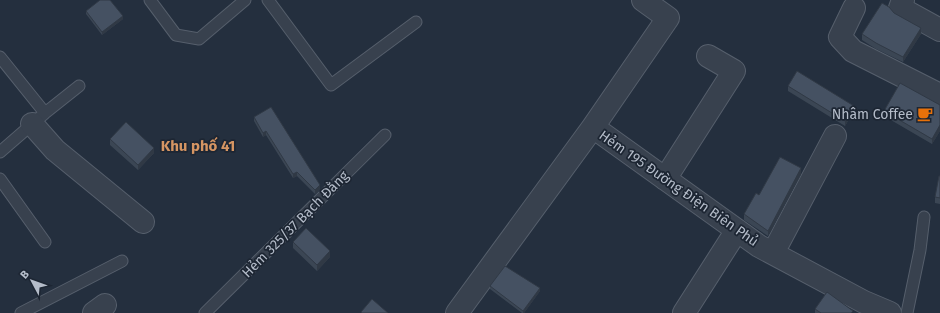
<svg xmlns="http://www.w3.org/2000/svg" width="940" height="313" font-family="'Fira Sans',sans-serif">
<style>
.lines{fill:none;stroke-linecap:round;stroke-linejoin:round}
.service-casing{stroke:#565f6c;stroke-width:13}
.minor-casing{stroke:#565f6c;stroke-width:24}
.service{stroke:#38414e;stroke-width:11}
.minor{stroke:#38414e;stroke-width:22}
.wall{fill:#3b4654}
.shaded-wall{fill:#303945}
.building{fill:#455162;stroke:#303945}
.labels{text-anchor:middle;stroke-width:3.5;stroke-linejoin:round;paint-order:stroke}
.poi-label{font-size:14px;fill:#b4bcc9;stroke:#1d2633;text-anchor:end}
.street-label{font-size:14px;fill:#b4bcc9;stroke:#1d2633}
.neighbourhood-label{font-size:15px;font-weight:bold;fill:#d59563;stroke:#1d2633}
</style>
<rect width="100%" height="100%" fill="#242f3e"/>
<g class="lines">
<defs>
<path id="service" d="M 150,0 L 176,35 L 199,39 L 245,0
M 268,0 L 331,85 L 416,22
M 0,57 L 45,113
M 0,152 L 45,113 L 79,86
M 0,179 L 45,242
M 21,313 L 122,261
M 205,313 L 385,135
M 907,313 L 920,250 L 924,217"/>
<path id="minor" d="M 643,0 L 668,18 L 593,127 L 759,246 L 864,302 L 890,313
M 903,0 L 900,8 L 940,30
M 854,8 L 840,37 L 853,51 L 940,95
M 32,124 L 55,150 L 143,222
M 665,179 L 734,71 L 708,56
M 773,253 L 835,136
M 94,313 L 105,305
M 457,313 L 593,127
M 684,313 L 737,230"/>
</defs>
<use href="#service" class="service-casing"/>
<use href="#minor" class="minor-casing"/>
<use href="#service" class="service"/>
<use href="#minor" class="minor"/>
</g>
<path class="wall" d="M 86,11 L 123,19 L 102,35 L 86,14 Z
M 894,13 L 921,34 L 903,62 L 876,49 L 862,40 L 862,34 Z
M 788,86 L 854,111 L 845,126 L 788,91 Z
M 940,105 L 940,131 L 932,144 L 884,116 L 884,111 Z
M 254,117 L 320,189 L 315,194 L 297,176 L 293,178 L 266,135 L 263,137 L 254,121 Z
M 110,139 L 154,153 L 138,170 L 110,145 Z
M 801,174 L 768,236 L 744,220 L 744,214 L 759,195 Z
M 940,176 L 940,204 L 935,203 L 935,197 Z
M 293,242 L 330,257 L 317,271 L 293,248 Z
M 490,286 L 540,291 L 524,313 L 522,313 L 490,289 Z
M 815,309 L 853,313 L 815,313 Z"/>
<path class="shaded-wall" d="M 123,16 L 123,19 L 102,35 L 102,32 Z
M 921,28 L 921,34 L 903,62 L 903,57 Z
M 854,106 L 854,111 L 845,126 L 845,121 Z
M 940,125 L 940,131 L 932,144 L 932,139 Z
M 266,131 L 266,135 L 263,137 L 263,133 Z
M 154,148 L 154,153 L 138,170 L 138,165 Z
M 801,168 L 801,174 L 768,236 L 768,231 Z
M 297,172 L 297,176 L 293,178 L 293,174 Z
M 320,185 L 320,189 L 315,194 L 315,190 Z
M 330,251 L 330,257 L 317,271 L 317,265 Z
M 540,288 L 540,291 L 524,313 L 523,313 L 523,311 Z"/>
<path class="building" d="M 100,0 L 110,0 L 123,16 L 102,32 L 86,11 Z
M 882,3 L 889,7 L 894,13 L 921,28 L 903,57 L 876,43 L 862,34 Z
M 797,71 L 854,106 L 845,121 L 788,86 Z
M 900,83 L 940,105 L 940,125 L 932,139 L 884,111 Z
M 271,107 L 320,185 L 315,190 L 297,172 L 293,174 L 266,131 L 263,133 L 254,117 Z
M 126,122 L 154,148 L 138,165 L 110,139 Z
M 780,157 L 801,168 L 768,231 L 744,214 L 756,193 L 759,195 Z
M 939,176 L 940,176 L 940,198 L 935,197 Z
M 306,228 L 330,251 L 317,265 L 293,242 Z
M 505,266 L 540,288 L 523,311 L 490,286 Z
M 827,292 L 853,311 L 851,313 L 821,313 L 815,309 Z
M 372,299 L 388,313 L 362,313 L 361,312 Z"/>
<defs>
<symbol id="cafe-bare" viewBox="-9 -9 18 18"><path d="M-5.5-4.5H6V0H3Q3 3.5 0 3.5H-2.5Q-5.5 3.5-5.5 0ZM3-3.2v2h1.7v-2ZM-6 4.5H4V6H-6Z" fill="#e8710a" stroke="#1d2633" stroke-width="2.5" paint-order="stroke"/></symbol>
</defs>
<g fill-rule="evenodd">
<use href="#cafe-bare" x="914" y="103" width="22" height="22"/>
</g>
<g class="labels">
<g class="poi-label">
<text x="913" y="119">Nhâm Coffee</text>
</g>
<g class="street-label">
<text transform="translate(679 188) rotate(35)" y="5">Hẻm 195 Đường Điện Biên Phủ</text>
<text transform="translate(295 224) rotate(-45)" y="5">Hẻm 325/37 Bạch Đằng</text>
</g>
<g class="neighbourhood-label">
<text x="198" y="151">Khu phố 41</text>
</g>
</g>
<g transform="translate(32 281) rotate(311)" stroke="#1d2633" stroke-width="3" paint-order="stroke">
<path d="M0-3L7 15L0 10L-7 15Z" fill="#b4bcc9"/>
<text y="-6" font-size="11" font-weight="bold" text-anchor="middle" fill="#b4bcc9">B</text>
</g>
</svg>
